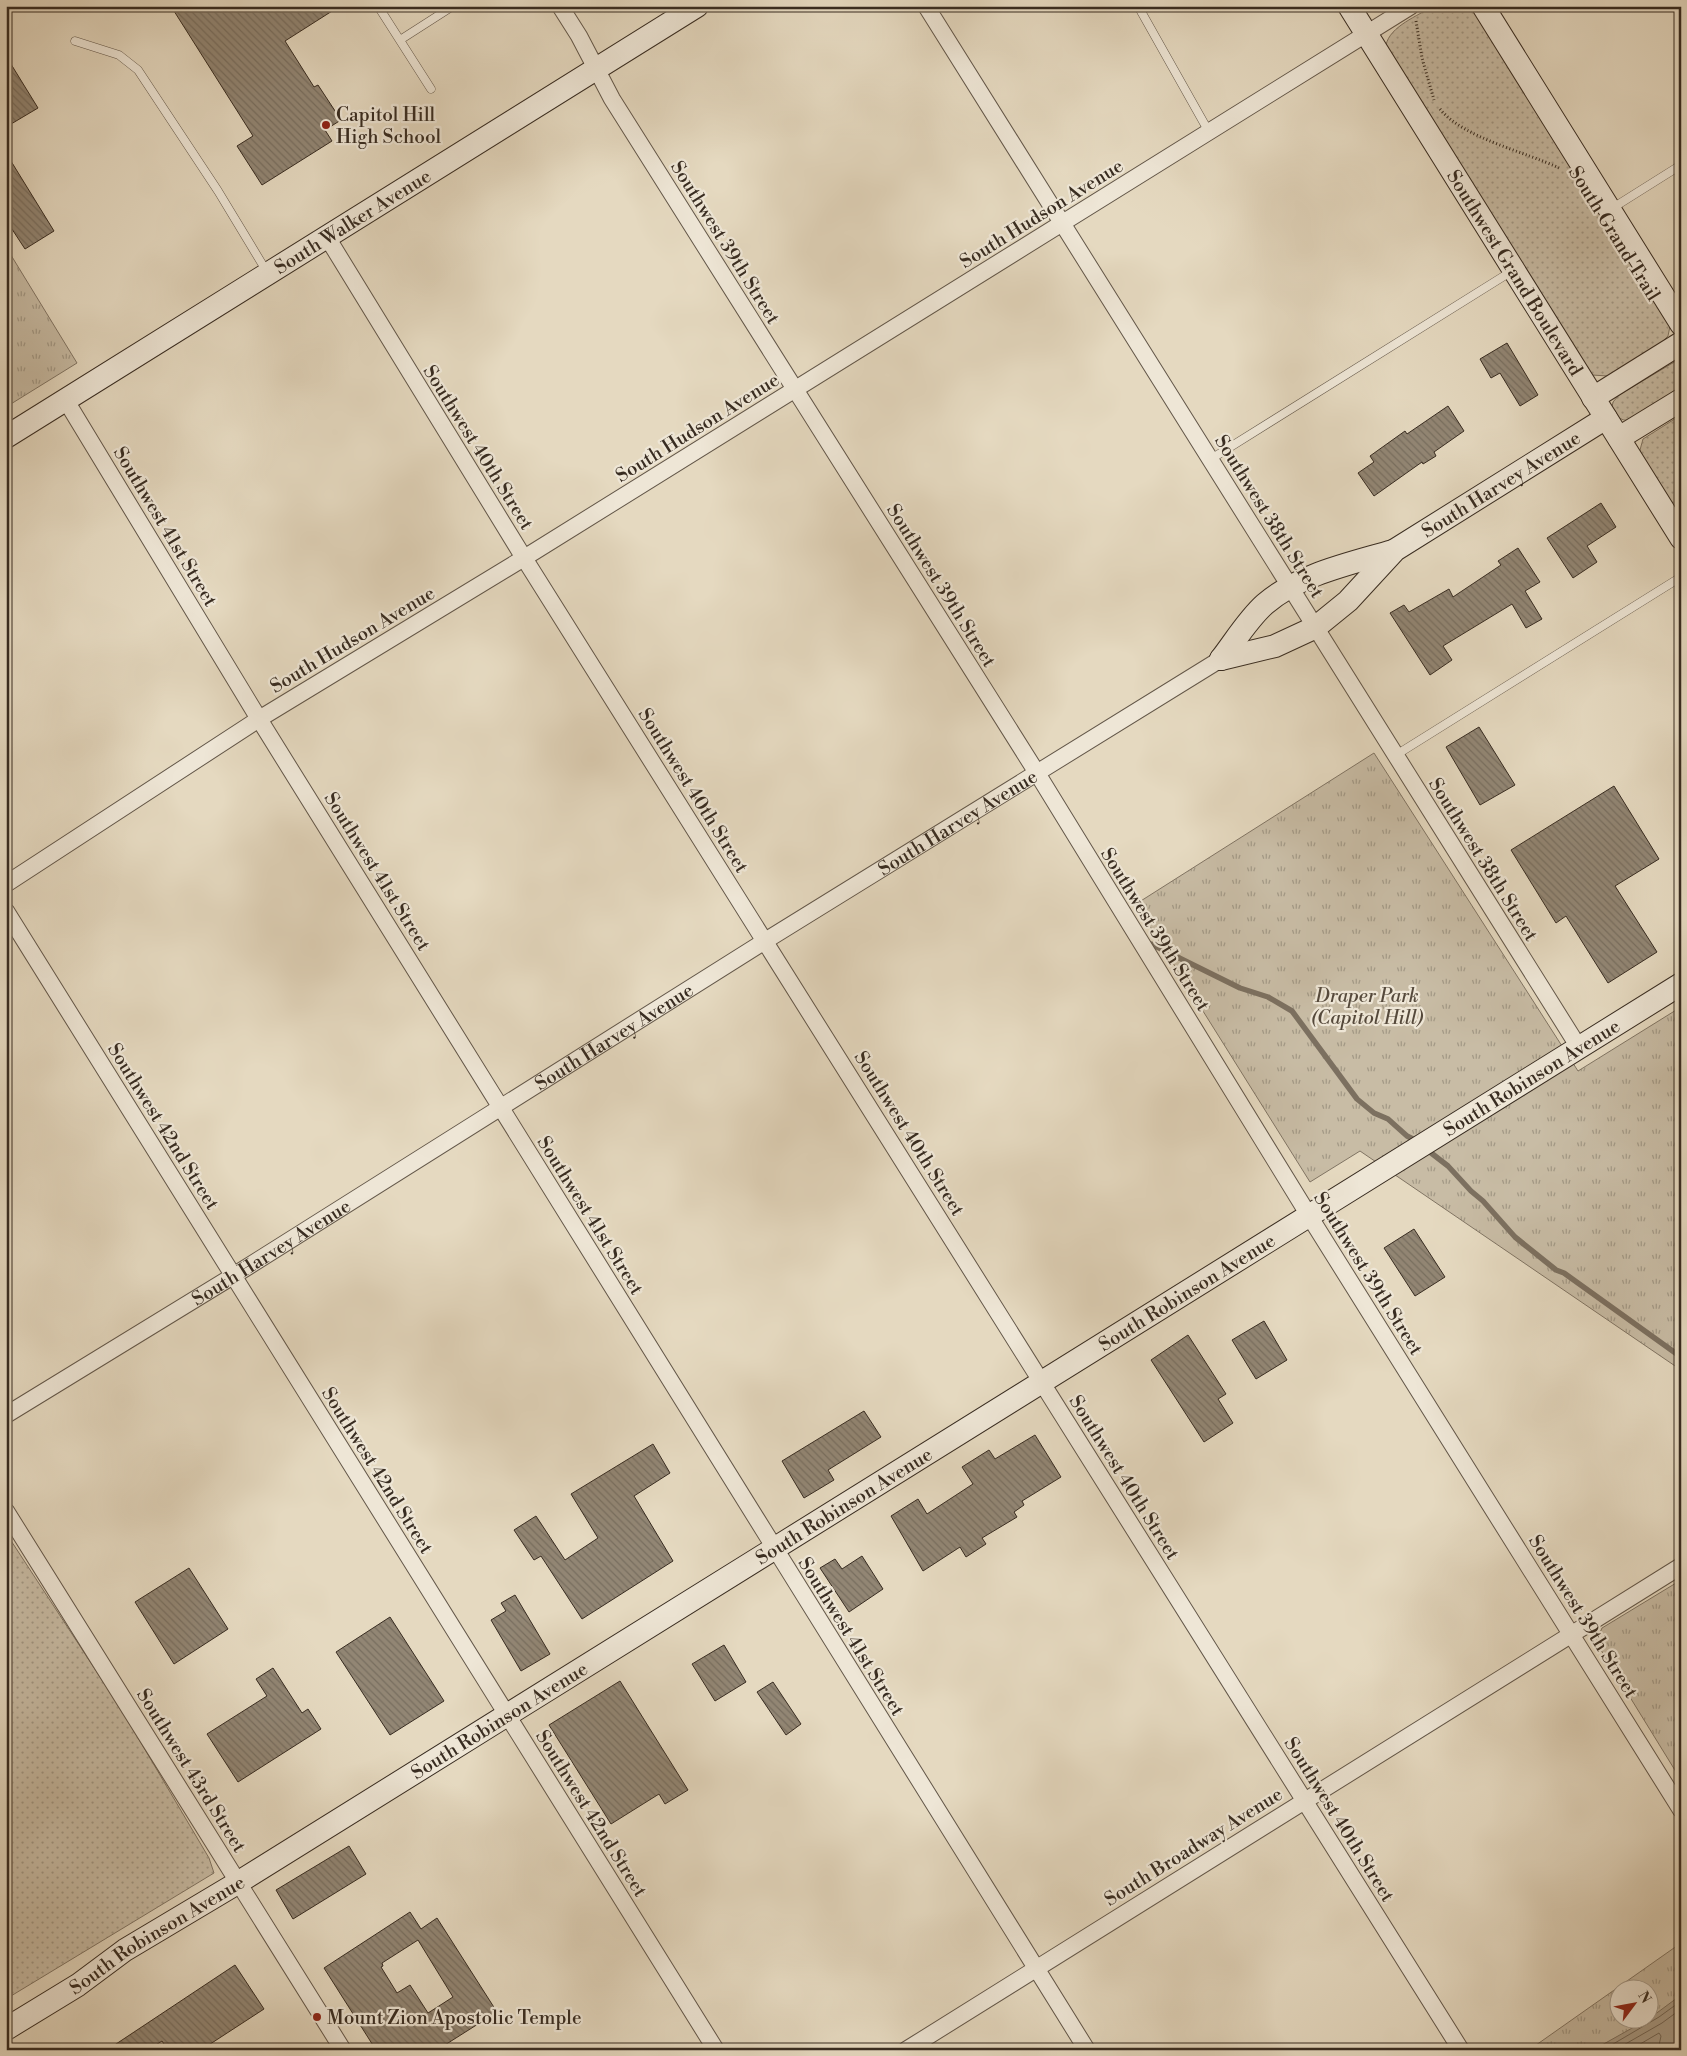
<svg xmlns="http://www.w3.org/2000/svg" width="1687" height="2056" font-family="'Libre Bodoni',serif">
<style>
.grass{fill:url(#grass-dots);stroke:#807463}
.park{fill:url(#park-tufts);stroke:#807463;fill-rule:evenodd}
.water{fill:#aa9e8a;stroke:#7c7060}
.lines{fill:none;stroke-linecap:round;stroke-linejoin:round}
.shore{stroke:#716556;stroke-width:1}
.stream{stroke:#7c7060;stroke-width:5.5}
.building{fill:url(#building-back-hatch);stroke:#382c21;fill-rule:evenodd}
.lane-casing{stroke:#635749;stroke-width:9}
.street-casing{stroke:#635749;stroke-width:18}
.secondary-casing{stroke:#382c21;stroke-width:24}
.path{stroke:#382c21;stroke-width:3;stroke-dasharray:1 2.5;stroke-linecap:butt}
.lane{stroke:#eee6d6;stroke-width:8}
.street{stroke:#eee6d6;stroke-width:16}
.secondary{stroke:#eee6d6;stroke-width:22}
.poi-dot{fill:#8f2418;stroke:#eee6d6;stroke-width:2}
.labels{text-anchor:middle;stroke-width:4.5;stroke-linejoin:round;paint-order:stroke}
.poi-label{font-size:19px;fill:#382c21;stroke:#eee6d6;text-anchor:start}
.street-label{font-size:19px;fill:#382c21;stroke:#eee6d6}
.park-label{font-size:19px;font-style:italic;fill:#55493b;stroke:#eee6d6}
</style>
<defs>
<pattern id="grass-dots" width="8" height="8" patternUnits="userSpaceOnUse" patternTransform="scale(1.25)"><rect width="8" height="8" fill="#c8bca5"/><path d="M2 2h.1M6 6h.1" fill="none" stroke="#a39986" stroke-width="1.8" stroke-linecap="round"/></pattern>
<pattern id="park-tufts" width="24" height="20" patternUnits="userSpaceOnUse" patternTransform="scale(1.25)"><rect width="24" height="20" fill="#c8bca5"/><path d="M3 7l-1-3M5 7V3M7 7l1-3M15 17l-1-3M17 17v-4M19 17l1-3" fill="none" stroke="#a39986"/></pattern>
<pattern id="building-back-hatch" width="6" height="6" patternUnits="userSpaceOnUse" patternTransform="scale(1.25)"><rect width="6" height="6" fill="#928674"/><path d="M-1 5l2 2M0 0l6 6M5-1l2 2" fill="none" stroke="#786e5f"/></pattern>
</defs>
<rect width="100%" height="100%" fill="#e5d9c0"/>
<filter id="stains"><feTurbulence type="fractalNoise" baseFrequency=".004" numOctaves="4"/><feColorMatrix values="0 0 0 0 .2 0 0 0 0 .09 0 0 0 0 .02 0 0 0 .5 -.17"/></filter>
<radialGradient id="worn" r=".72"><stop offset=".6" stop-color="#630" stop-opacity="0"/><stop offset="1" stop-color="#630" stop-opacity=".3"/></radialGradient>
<path class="grass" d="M 1433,6 L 1472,6 L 1670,326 L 1668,336 L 1660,344 L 1608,376 L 1592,375 L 1386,45 C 1390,26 1418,16 1433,6 Z
M 1681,358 L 1681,387 L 1632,419 C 1620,423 1618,416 1612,407 L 1613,402 L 1619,395 Z
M 1681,415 L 1681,521 L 1643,459 L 1640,450 L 1643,439 Z
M 6,1533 L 121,1709 L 209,1858 L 214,1873 L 6,1999 Z"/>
<path class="park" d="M 6,247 L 77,363 L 6,407 Z
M 1374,753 L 1578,1071 L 1681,1007 L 1681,1370 L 1360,1151 L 1310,1182 L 1136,904 Z
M 1681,1580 L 1681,1780 L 1596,1642 L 1602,1628 Z
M 1681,1943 L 1681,2050 L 1529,2050 ZM 1620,1988 L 1650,1988 L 1650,2018 L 1620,2018 Z"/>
<path class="water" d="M 1681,1995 L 1681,2044 L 1674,2050 L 1593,2050 L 1650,2018 Z"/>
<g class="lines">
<path class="shore" d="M 1603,2050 L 1659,2017 L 1681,2001
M 1615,2050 L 1662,2023 L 1681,2009
M 1630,2050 L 1659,2033 L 1661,2036 L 1658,2050"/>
<path class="stream" d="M 1151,944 L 1240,988 L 1268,997 L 1292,1011 L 1357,1099 L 1374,1113 L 1388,1119 L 1407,1136 L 1417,1141
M 1426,1149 L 1448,1166 L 1471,1191 L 1483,1201 L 1515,1237 L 1556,1270 L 1564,1273 L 1681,1357"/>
</g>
<path class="building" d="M 182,6 L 340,6 L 285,41 L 314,87 L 318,85 L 341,120 L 325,130 L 332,141 L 262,185 L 237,146 L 253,136 L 174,11 Z
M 6,56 L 38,108 L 6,127 Z
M 6,153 L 54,231 L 25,249 L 6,220 Z
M 1507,343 L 1538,395 L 1520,406 L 1500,373 L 1491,378 L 1480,359 Z
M 1448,406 L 1464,431 L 1434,452 L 1436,456 L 1423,464 L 1422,462 L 1374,496 L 1358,473 L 1374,462 L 1370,456 L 1405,431 L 1407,434 Z
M 1601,503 L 1616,527 L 1587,546 L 1597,562 L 1573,578 L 1547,538 Z
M 1518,548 L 1540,582 L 1525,591 L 1542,619 L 1526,628 L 1512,604 L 1443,646 L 1452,660 L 1430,675 L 1390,613 L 1404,605 L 1409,612 L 1449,589 L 1453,597 L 1501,565 L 1498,561 Z
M 1479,727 L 1515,785 L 1480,805 L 1446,747 Z
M 1614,786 L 1659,859 L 1615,886 L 1657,952 L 1608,983 L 1566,916 L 1556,923 L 1511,850 Z
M 1414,1229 L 1445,1277 L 1415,1296 L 1384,1248 Z
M 1264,1321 L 1287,1360 L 1256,1379 L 1232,1340 Z
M 1188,1335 L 1226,1394 L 1218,1399 L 1233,1423 L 1204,1442 L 1151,1360 Z
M 864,1411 L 881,1437 L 828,1470 L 834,1480 L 804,1498 L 782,1461 Z
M 1035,1435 L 1061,1477 L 1022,1501 L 1024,1505 L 1014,1512 L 1017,1517 L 982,1538 L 986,1544 L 966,1557 L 960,1547 L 923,1571 L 891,1516 L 918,1499 L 927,1514 L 973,1484 L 962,1467 L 989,1450 L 995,1459 Z
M 653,1444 L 670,1473 L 634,1496 L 673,1561 L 582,1619 L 541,1556 L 534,1560 L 514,1530 L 536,1516 L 565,1560 L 598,1538 L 571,1494 Z
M 862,1556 L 883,1589 L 849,1612 L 820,1568 L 835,1559 L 842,1569 Z
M 189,1568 L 228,1629 L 174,1664 L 135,1602 Z
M 515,1595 L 550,1654 L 521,1671 L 491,1620 L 506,1611 L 501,1603 Z
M 390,1617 L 444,1701 L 390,1735 L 336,1652 Z
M 724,1645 L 746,1682 L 715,1701 L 692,1664 Z
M 273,1668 L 302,1713 L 308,1709 L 321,1729 L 238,1782 L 207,1734 L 267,1696 L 256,1679 Z
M 620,1681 L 688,1790 L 665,1804 L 659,1794 L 611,1824 L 549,1725 Z
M 773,1682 L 801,1724 L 786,1735 L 757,1692 Z
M 349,1846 L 366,1874 L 293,1919 L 276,1890 Z
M 410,1912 L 421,1929 L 437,1918 L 497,2012 L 437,2050 L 376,2050 L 324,1968 ZM 418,1940 L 453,1997 L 428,2013 L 410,1985 L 397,1993 L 381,1967 L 383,1966 L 382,1963 Z
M 235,1965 L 264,2009 L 201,2050 L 168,2050 L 162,2041 L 148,2050 L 107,2050 Z"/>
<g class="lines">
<defs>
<path id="lane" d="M 378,6 L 431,89
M 1138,6 L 1209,132
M 400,40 L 453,6
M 75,41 L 119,55 L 138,70 L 218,191 L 267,272
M 1611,209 L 1681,165
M 1211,459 L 1512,271
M 1396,755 L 1681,577"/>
<g id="street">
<path d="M 560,6 L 579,36 L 612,99 L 1037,773 L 1308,1214 L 1681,1810"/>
<path d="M 926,6 L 1578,1046"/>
<path d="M 327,237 L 524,558 L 1461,2050"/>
<path d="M 65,399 L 259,719 L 1087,2050"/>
<path d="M 6,884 L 259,719 L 524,558 L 1411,6"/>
<path d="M 6,911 L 716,2050"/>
<path id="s1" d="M 6,1415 L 233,1276 L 765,941 L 1221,659"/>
<path d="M 6,1511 L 343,2050"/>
<path d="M 906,2050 L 1681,1566"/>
</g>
<g id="secondary">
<path id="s2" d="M 1349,6 L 1681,538"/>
<path d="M 1483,6 L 1681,324"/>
<path d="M 1593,398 L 1681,343"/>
<path id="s3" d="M 6,437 L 697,6"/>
<path d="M 1619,438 L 1681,400"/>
<path id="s4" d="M 1221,659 L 1275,646 L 1316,627 L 1348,601 L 1395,550 L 1606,418"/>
<path d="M 1221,659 C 1235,641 1248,619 1265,604 C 1300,574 1349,564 1393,551"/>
<path id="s5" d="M 6,2029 L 78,1985 L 125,1950 L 239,1882 L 1681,984"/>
</g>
</defs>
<use href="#lane" class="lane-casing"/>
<use href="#street" class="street-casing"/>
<use href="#secondary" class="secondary-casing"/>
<path class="path" d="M 1416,21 L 1422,58 L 1434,100
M 1440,109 C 1463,138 1526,152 1559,168"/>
<use href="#lane" class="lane"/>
<use href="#street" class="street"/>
<use href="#secondary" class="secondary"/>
</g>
<g class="poi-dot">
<circle cx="326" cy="125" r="5"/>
<circle cx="317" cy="2017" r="5"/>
</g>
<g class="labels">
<g class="poi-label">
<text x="336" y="121">Capitol Hill<tspan x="336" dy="22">High School</tspan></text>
<text x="327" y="2024">Mount Zion Apostolic Temple</text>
</g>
<g class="street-label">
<text transform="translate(1041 213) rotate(-32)" y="7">South Hudson Avenue</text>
<text dy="7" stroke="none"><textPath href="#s3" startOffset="408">South Walker Avenue</textPath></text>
<text transform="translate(1615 233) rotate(58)" y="7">South Grand Trail</text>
<text transform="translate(726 242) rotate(58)" y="7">Southwest 39th Street</text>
<text dy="7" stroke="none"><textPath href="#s2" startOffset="314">Southwest Grand Boulevard</textPath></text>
<text transform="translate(697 427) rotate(-32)" y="7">South Hudson Avenue</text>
<text transform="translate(479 447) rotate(58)" y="7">Southwest 40th Street</text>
<text dy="7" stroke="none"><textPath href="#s4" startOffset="336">South Harvey Avenue</textPath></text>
<text transform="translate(1270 516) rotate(58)" y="7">Southwest 38th Street</text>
<text transform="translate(166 526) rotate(59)" y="7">Southwest 41st Street</text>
<text transform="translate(942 585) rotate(58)" y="7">Southwest 39th Street</text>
<text transform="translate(352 639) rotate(-31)" y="7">South Hudson Avenue</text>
<text transform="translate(694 790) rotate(58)" y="7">Southwest 40th Street</text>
<text dy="7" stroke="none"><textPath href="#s1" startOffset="1121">South Harvey Avenue</textPath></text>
<text transform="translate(1484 859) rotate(58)" y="7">Southwest 38th Street</text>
<text transform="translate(378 871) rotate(58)" y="7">Southwest 41st Street</text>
<text transform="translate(1156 929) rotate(58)" y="7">Southwest 39th Street</text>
<text dy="7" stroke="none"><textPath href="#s1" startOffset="716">South Harvey Avenue</textPath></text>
<text dy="7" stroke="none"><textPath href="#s5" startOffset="1798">South Robinson Avenue</textPath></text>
<text transform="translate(164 1126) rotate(58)" y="7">Southwest 42nd Street</text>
<text transform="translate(910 1133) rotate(58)" y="7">Southwest 40th Street</text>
<text transform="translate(591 1215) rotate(58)" y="7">Southwest 41st Street</text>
<text dy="7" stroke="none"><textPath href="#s1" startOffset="311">South Harvey Avenue</textPath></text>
<text transform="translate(1369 1273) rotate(58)" y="7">Southwest 39th Street</text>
<text dy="7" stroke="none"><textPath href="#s5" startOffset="1392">South Robinson Avenue</textPath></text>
<text transform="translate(378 1470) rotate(58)" y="7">Southwest 42nd Street</text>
<text transform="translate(1125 1477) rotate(58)" y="7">Southwest 40th Street</text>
<text dy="7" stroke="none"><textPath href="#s5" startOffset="988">South Robinson Avenue</textPath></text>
<text transform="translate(1584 1616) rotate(58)" y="7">Southwest 39th Street</text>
<text transform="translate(852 1636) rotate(58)" y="7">Southwest 41st Street</text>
<text dy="7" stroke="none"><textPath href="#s5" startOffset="582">South Robinson Avenue</textPath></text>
<text transform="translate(192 1770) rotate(58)" y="7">Southwest 43rd Street</text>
<text transform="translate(592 1813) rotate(58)" y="7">Southwest 42nd Street</text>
<text transform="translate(1340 1819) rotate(58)" y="7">Southwest 40th Street</text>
<text transform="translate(1193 1846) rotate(-32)" y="7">South Broadway Avenue</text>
<text dy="7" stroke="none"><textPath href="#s5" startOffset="178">South Robinson Avenue</textPath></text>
</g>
<g class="park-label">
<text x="1367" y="1002">Draper Park<tspan x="1367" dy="22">(Capitol Hill)</tspan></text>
</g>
</g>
<rect width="1687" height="2056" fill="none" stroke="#e5d9c0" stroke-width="25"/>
<rect x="8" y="8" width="1672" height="2041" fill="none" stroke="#382c21" stroke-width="2.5"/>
<rect x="12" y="12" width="1662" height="2031" fill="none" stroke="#382c21"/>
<g transform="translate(1634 2004) rotate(58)"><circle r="24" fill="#eee6d6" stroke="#a59c8e"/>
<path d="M0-4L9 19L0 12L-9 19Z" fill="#8f2418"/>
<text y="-8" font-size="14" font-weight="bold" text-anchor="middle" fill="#382c21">N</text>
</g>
<rect width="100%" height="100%" filter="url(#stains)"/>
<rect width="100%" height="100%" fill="url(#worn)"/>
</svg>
